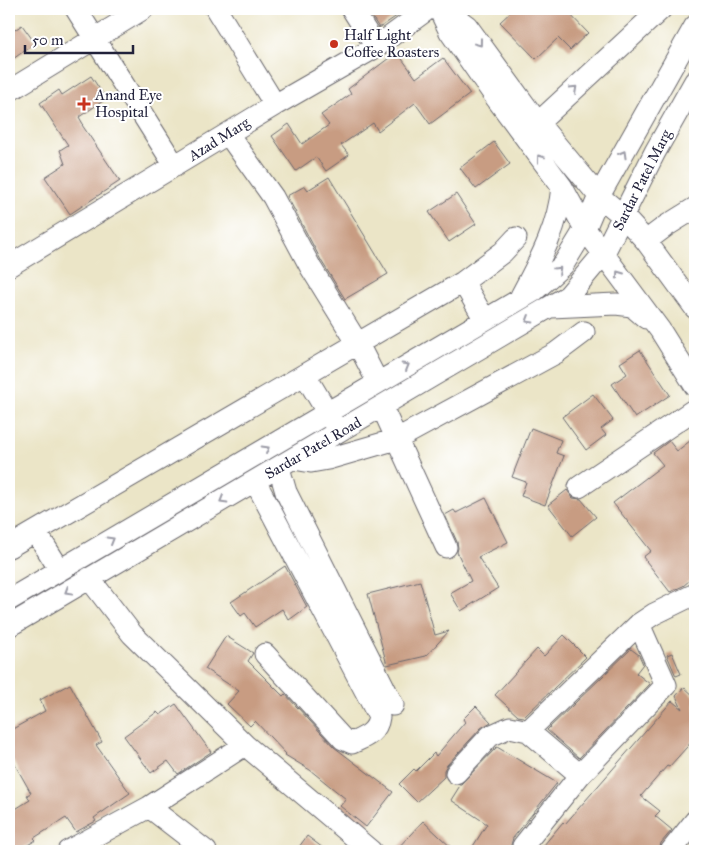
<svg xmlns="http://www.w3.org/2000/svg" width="704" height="860" font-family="'IM FELL Great Primer',serif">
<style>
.building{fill:#c89c82}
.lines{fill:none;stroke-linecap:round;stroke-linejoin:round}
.minor-casing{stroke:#68666c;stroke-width:23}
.minor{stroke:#fff;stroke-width:21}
.oneway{stroke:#9c9ca7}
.poi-dot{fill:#c8321e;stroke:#fff;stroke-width:2}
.labels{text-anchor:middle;stroke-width:4;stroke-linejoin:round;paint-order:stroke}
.poi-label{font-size:15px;fill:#22223b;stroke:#fff;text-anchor:start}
.street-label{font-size:15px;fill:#22223b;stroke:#fff}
</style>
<rect width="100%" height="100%" fill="#fff"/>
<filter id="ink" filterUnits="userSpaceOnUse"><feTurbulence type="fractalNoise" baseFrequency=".02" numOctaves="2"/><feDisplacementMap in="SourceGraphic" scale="10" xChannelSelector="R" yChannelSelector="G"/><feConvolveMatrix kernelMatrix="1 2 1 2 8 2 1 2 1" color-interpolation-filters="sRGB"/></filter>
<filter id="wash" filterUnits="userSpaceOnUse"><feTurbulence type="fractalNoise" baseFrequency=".0096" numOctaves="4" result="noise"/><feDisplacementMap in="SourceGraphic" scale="20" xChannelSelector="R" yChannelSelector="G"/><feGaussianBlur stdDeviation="1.12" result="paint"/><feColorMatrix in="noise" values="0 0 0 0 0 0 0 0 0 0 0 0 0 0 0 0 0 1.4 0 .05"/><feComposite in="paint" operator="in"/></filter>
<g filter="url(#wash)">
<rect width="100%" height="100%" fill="#ebe5c7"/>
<g id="blocks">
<path class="building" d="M 367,9 L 407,9 L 379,28 Z
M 514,9 L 565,9 L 588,33 L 570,50 L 558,38 L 536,59 L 500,22 Z
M 22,25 L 35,43 L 9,62 L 9,34 Z
M 397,52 L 416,78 L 443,58 L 470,94 L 430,124 L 415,103 L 378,131 L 373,123 L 341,145 L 349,155 L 326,171 L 316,157 L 296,171 L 272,136 L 289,124 L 302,144 L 329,125 L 321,115 L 351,94 L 348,89 Z
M 91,76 L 106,99 L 79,117 L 83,124 L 82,125 L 120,181 L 70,214 L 45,177 L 65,164 L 60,150 L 68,145 L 40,103 L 59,90 L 62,95 Z
M 494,142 L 510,164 L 476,189 L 460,168 Z
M 329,177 L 388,274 L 345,299 L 322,262 L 287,196 L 305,186 L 308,190 Z
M 456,194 L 476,224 L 449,242 L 429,212 Z
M 640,350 L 670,395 L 635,418 L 612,384 L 627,374 L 620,363 Z
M 593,394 L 613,420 L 601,429 L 606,435 L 586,450 L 562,417 Z
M 531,428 L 561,440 L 556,453 L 564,456 L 545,505 L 521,496 L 526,482 L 512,477 Z
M 695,437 L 695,576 L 683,586 L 670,592 L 643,557 L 651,551 L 613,503 L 663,465 L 653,453 L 669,441 L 677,451 Z
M 567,490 L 573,498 L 581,499 L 596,517 L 572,536 L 548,505 Z
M 486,498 L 508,542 L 478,557 L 498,588 L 461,611 L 450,593 L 471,581 L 457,552 L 458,548 L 457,542 L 445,515 L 454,510 L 456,513 Z
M 285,566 L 307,607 L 289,620 L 282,609 L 255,627 L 245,613 L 241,616 L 231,602 Z
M 420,581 L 435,635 L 449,631 L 426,656 L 387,665 L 368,594 Z
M 564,635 L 586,657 L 524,717 L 518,716 L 495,695 L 537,649 L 544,656 Z
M 226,636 L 253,653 L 248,661 L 283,696 L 285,694 L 334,747 L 393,792 L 366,827 L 340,806 L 346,799 L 310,770 L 285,755 L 286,754 L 255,721 L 250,726 L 227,704 L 239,691 L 205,669 Z
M 631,649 L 639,655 L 643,664 L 636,673 L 650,684 L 579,758 L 547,730 Z
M 672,653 L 681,674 L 676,676 L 667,655 Z
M 70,684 L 102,742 L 96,745 L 130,793 L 94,818 L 96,821 L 76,832 L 66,818 L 34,838 L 36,840 L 18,851 L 9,851 L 9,813 L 30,800 L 27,795 L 31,793 L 9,754 L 9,731 L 45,711 L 40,700 Z
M 684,687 L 695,697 L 695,738 L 669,767 L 667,766 L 641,796 L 660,811 L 655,816 L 672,830 L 661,843 L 659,851 L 539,851 L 563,822 L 565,824 L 672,701 L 682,709 L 676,696 Z
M 176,704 L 211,752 L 178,774 L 168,761 L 151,773 L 124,736 L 157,712 L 160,715 Z
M 476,706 L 491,722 L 481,728 L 447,765 L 444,770 L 444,777 L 417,802 L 399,784 L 414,769 L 416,771 L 434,753 L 436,756 L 465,722 L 463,719 Z
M 497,747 L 557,783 L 513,838 L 511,845 L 512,851 L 470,851 L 487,824 L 451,800 L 461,784 Z
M 423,821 L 455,851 L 395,851 Z
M 307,836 L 327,851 L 296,851 Z"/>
</g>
</g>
<g filter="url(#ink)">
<use href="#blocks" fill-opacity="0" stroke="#68666c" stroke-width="1"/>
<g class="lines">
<defs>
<path id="minor" d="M 76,9 L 175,166
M 216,9 L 275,105
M 352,9 L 376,47
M 439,9 L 450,32 L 496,98 L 562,187 L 585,229 L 660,330 L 695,386
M 444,9 L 467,26 L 538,123 L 599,196 L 623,216 L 646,241 L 695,308
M 9,91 L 143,9
M 538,123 L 661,9
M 228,134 L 273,197 L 311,268 L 358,344 L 378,383
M 646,241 L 666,226 L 695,208
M 9,266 L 275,105 L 376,47 L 428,9
M 463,282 L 485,320
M 521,296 C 540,260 558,228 562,187
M 551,307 L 616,304 L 632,306 L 646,318
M 305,375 L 335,425
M 382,407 L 446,547
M 294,459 L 311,462 L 328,459 L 397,439 L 556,353 L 584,332
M 279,468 L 286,492 L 393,705
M 255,481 L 379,717 C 377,733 365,737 352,743 L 343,739 L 265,654
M 579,487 L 695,409
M 36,532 L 60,570
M 9,547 L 463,282 L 503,252 L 516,238
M 89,578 L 132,634 L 245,745 L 371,851
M 9,600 L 534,291 L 563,265 L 585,229 L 599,196 L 695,26
M 9,626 L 568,296 L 604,253 L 655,152 L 695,81
M 456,773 L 490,736 L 510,727 L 528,731
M 580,775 L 528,731 L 639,624 L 654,614 L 695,594
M 149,807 L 206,851
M 523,846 L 580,775 L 666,685 L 639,624
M 68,851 L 149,807 L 245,745
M 671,851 L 695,821"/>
</defs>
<use href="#minor" class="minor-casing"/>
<use href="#minor" class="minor"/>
</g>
<defs><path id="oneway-chevron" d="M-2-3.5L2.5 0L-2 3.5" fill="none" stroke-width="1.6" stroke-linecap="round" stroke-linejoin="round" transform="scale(1.25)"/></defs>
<g class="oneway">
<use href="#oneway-chevron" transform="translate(479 43) rotate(53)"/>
<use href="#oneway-chevron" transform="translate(574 89) rotate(-43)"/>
<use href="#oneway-chevron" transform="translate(623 154) rotate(-60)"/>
<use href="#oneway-chevron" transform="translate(540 158) rotate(-127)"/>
<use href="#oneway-chevron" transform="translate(558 270) rotate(-43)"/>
<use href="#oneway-chevron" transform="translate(619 274) rotate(-126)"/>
<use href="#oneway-chevron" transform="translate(529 320) rotate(149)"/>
<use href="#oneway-chevron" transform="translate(406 366) rotate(-30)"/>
<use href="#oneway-chevron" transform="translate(266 449) rotate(-30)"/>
<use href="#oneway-chevron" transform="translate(223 500) rotate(150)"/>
<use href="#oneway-chevron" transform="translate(111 540) rotate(-30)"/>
<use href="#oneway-chevron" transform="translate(68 591) rotate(149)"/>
</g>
</g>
<g class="poi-dot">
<circle cx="334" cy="44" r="5"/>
<path d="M81.5 96.5h5v5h5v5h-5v5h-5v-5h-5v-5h5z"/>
</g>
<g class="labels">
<g class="poi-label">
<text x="344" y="40">Half Light<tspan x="344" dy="17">Coffee Roasters</tspan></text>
<text x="95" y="100">Anand Eye<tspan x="95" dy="17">Hospital</tspan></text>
</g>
<g class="street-label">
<text transform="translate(219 139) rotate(-32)" y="5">Azad Marg</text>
<text transform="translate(642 180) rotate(-63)" y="5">Sardar Patel Marg</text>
<text transform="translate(313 448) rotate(-30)" y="5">Sardar Patel Road</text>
</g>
</g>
<rect width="704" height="860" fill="none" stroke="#fff" stroke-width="30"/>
<path d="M25 45v8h108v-8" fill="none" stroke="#22223b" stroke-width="2.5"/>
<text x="32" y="45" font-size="15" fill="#22223b" stroke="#ffffff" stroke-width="4" paint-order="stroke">50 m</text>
</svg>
